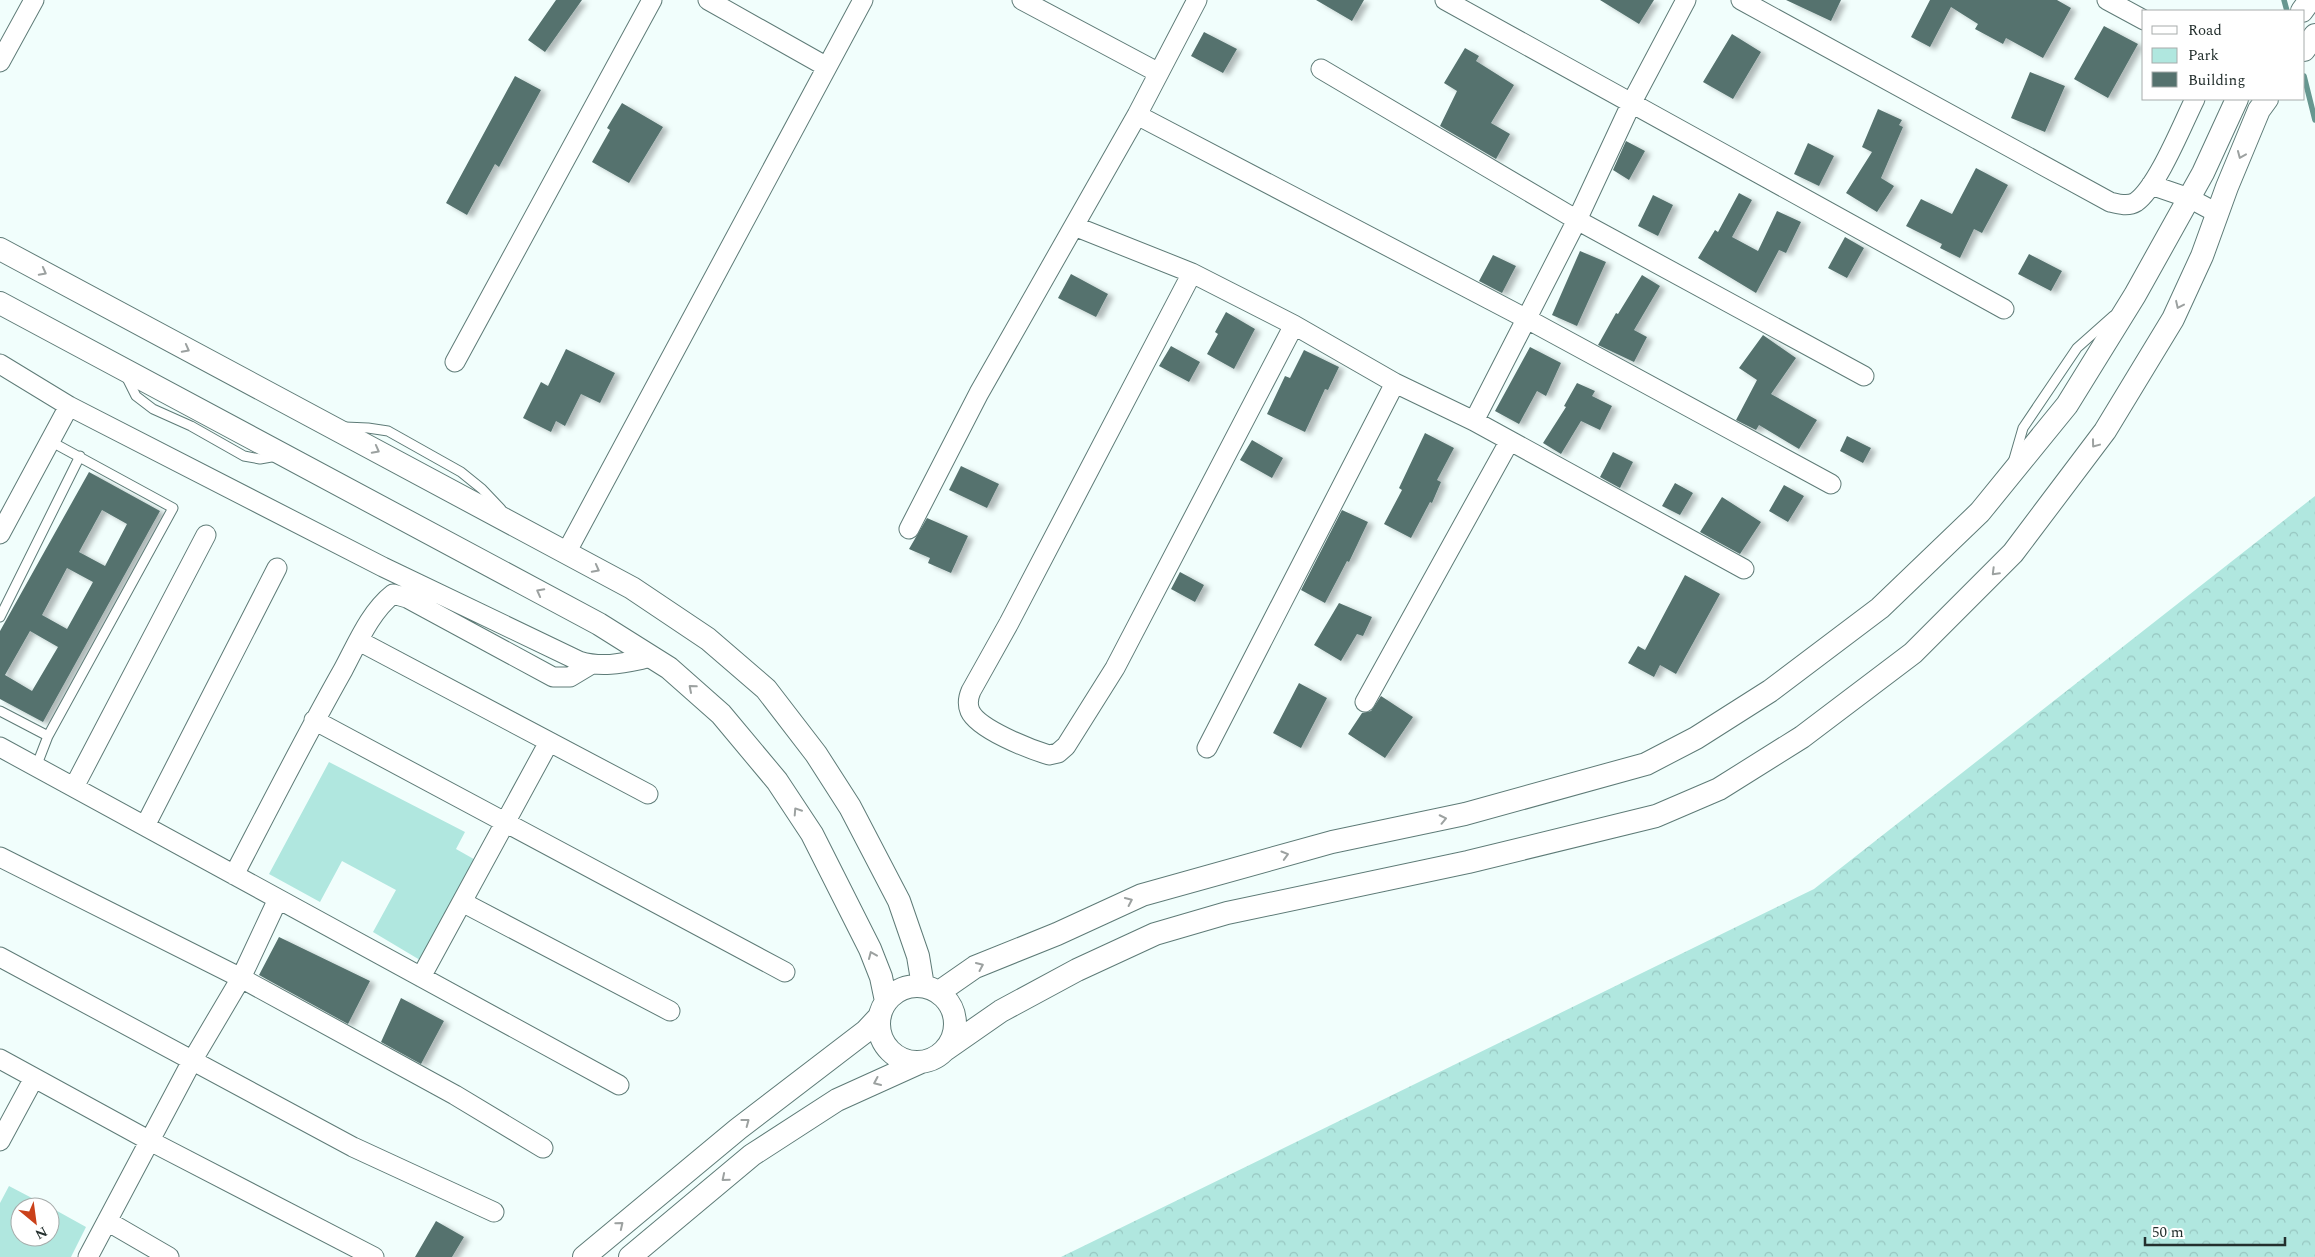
<svg xmlns="http://www.w3.org/2000/svg" width="2315" height="1257" font-family="Spectral,serif">
<style>
.forest{fill:url(#forest-crowns)}
.park{fill:#b0e7df}
.lines{fill:none;stroke-linecap:round;stroke-linejoin:round}
.stream{stroke:#679790;stroke-width:5.5}
.building{fill:#55726e;fill-rule:evenodd;filter:url(#shadow)}
.service-casing{stroke:#5e7b77;stroke-width:11}
.minor-casing{stroke:#5e7b77;stroke-width:21}
.tertiary-casing{stroke:#5e7b77;stroke-width:24}
.service{stroke:#fff;stroke-width:9}
.minor{stroke:#fff;stroke-width:19}
.tertiary{stroke:#fff;stroke-width:22}
.oneway{stroke:#9ca1a0}
</style>
<defs>
<pattern id="forest-crowns" width="20" height="18" patternUnits="userSpaceOnUse" patternTransform="scale(1.25)"><rect width="20" height="18" fill="#b0e7df"/><path d="M2 6a3 3 0 1 1 6 0M12 15a3 3 0 1 1 6 0" fill="none" stroke="#97c6c0"/></pattern>
<filter id="shadow"><feDropShadow dx="5.5" dy="3" stdDeviation="2.5" flood-color="#0004"/></filter>
</defs>
<rect width="100%" height="100%" fill="#f1fefc"/>
<path class="forest" d="M 2315,496 L 2315,1257 L 1061,1257 L 1814,889 Z"/>
<path class="park" d="M 329,762 L 465,832 L 456,849 L 479,862 L 425,963 L 373,932 L 396,890 L 342,861 L 320,902 L 269,874 Z
M 9,1186 L 49,1207 L 20,1207 L 20,1237 L 50,1237 L 50,1207 L 86,1227 L 71,1257 L 0,1257 L 0,1203 Z"/>
<g class="lines">
<path class="stream" d="M 2284,0 L 2287,11
M 2304,76 L 2315,120"/>
</g>
<path class="building" d="M 556,0 L 582,0 L 545,52 L 528,40 Z
M 1316,0 L 1364,0 L 1352,21 Z
M 1600,0 L 1654,0 L 1639,24 Z
M 1786,0 L 1841,0 L 1831,21 Z
M 1930,0 L 2057,0 L 2071,8 L 2043,58 L 2006,38 L 2003,44 L 1975,29 L 1978,24 L 1951,7 L 1930,47 L 1911,37 Z
M 2104,26 L 2138,44 L 2108,98 L 2074,79 Z
M 1204,32 L 1237,49 L 1223,73 L 1191,56 Z
M 1732,34 L 1761,52 L 1733,99 L 1703,82 Z
M 1465,48 L 1479,56 L 1476,61 L 1514,85 L 1491,123 L 1510,134 L 1496,159 L 1440,126 L 1457,91 L 1444,83 Z
M 2030,72 L 2065,86 L 2045,132 L 2011,118 Z
M 515,76 L 541,90 L 499,167 L 495,164 L 467,215 L 446,203 Z
M 622,103 L 663,127 L 629,183 L 592,162 L 610,130 L 607,128 Z
M 1878,109 L 1902,120 L 1899,125 L 1903,127 L 1881,178 L 1894,186 L 1877,212 L 1846,193 L 1872,152 L 1862,147 Z
M 1626,141 L 1645,151 L 1629,180 L 1613,170 Z
M 1808,143 L 1834,156 L 1819,186 L 1794,174 Z
M 1976,168 L 2008,185 L 1982,233 L 1974,229 L 1960,258 L 1940,248 L 1942,244 L 1906,226 L 1921,199 L 1952,214 Z
M 1739,193 L 1752,200 L 1732,237 L 1758,251 L 1777,211 L 1801,222 L 1786,253 L 1779,250 L 1756,293 L 1698,258 L 1715,230 L 1718,232 Z
M 1653,195 L 1673,205 L 1658,236 L 1638,226 Z
M 1845,237 L 1864,248 L 1847,278 L 1828,268 Z
M 1580,251 L 1606,262 L 1577,326 L 1552,315 Z
M 2029,254 L 2062,271 L 2051,291 L 2018,274 Z
M 1493,255 L 1516,266 L 1502,293 L 1479,281 Z
M 1071,274 L 1108,294 L 1096,317 L 1058,298 Z
M 1642,275 L 1660,286 L 1634,330 L 1647,337 L 1634,362 L 1598,345 L 1616,313 L 1618,314 Z
M 1226,312 L 1255,329 L 1234,369 L 1207,354 L 1218,334 L 1215,332 Z
M 1763,335 L 1796,358 L 1771,394 L 1817,420 L 1799,449 L 1759,425 L 1756,430 L 1736,420 L 1757,380 L 1739,368 Z
M 1171,346 L 1200,362 L 1189,382 L 1159,366 Z
M 1530,347 L 1561,363 L 1546,396 L 1537,391 L 1519,424 L 1495,411 Z
M 566,349 L 615,373 L 600,403 L 581,394 L 565,426 L 556,421 L 551,432 L 523,418 L 541,382 L 548,386 Z
M 1304,350 L 1339,367 L 1328,390 L 1325,389 L 1305,432 L 1267,414 L 1285,376 L 1290,378 Z
M 1577,383 L 1595,391 L 1592,396 L 1612,406 L 1600,430 L 1581,421 L 1561,454 L 1543,443 L 1566,407 L 1564,406 Z
M 1425,433 L 1454,448 L 1437,480 L 1441,482 L 1432,503 L 1430,502 L 1411,538 L 1384,524 L 1402,490 L 1399,488 Z
M 1847,436 L 1871,448 L 1863,463 L 1840,451 Z
M 1252,440 L 1283,458 L 1272,478 L 1240,460 Z
M 1613,452 L 1633,462 L 1620,488 L 1600,477 Z
M 961,466 L 999,484 L 987,508 L 949,490 Z
M 89,472 L 160,511 L 43,722 L 0,699 L 0,631 ZM 102,510 L 127,524 L 105,566 L 79,552 ZM 67,568 L 93,582 L 67,629 L 42,615 ZM 30,631 L 58,647 L 32,691 L 5,675 Z
M 1675,483 L 1693,493 L 1680,515 L 1662,506 Z
M 1784,485 L 1804,496 L 1788,522 L 1769,511 Z
M 1722,497 L 1761,522 L 1740,554 L 1700,532 Z
M 1342,510 L 1368,522 L 1349,562 L 1347,561 L 1325,603 L 1301,590 Z
M 927,518 L 968,536 L 951,573 L 928,563 L 930,558 L 909,549 Z
M 1180,572 L 1204,585 L 1195,602 L 1171,589 Z
M 1685,575 L 1720,594 L 1676,674 L 1660,665 L 1654,677 L 1628,663 L 1638,646 L 1645,650 Z
M 1339,603 L 1372,617 L 1363,636 L 1357,634 L 1341,661 L 1314,645 Z
M 1299,683 L 1327,698 L 1301,748 L 1273,733 Z
M 1381,696 L 1413,717 L 1385,758 L 1348,734 L 1362,713 L 1371,711 Z
M 279,937 L 370,981 L 348,1024 L 259,975 Z
M 401,998 L 444,1021 L 421,1064 L 381,1042 Z
M 436,1221 L 464,1237 L 452,1257 L 415,1257 Z"/>
<g class="lines">
<defs>
<path id="service" d="M 126,376 L 136,396 L 153,409 L 191,426 L 244,456 L 260,459 L 277,456
M 345,427 L 368,428 L 388,431 L 461,472 L 482,489 L 501,509
M 2014,459 L 2023,428 L 2077,348 L 2113,316
M 0,617 L 80,456
M 0,711 L 48,736 L 173,508 L 50,441
M 36,767 L 48,736"/>
<path id="minor" d="M 708,0 L 827,67
M 1022,0 L 1159,73
M 1445,0 L 2004,309
M 1741,0 L 2110,202 C 2118,204 2128,207 2136,202 C 2158,186 2182,125 2195,99
M 2107,0 L 2144,20
M 0,62 L 34,0
M 1321,69 L 1577,220 L 1864,376
M 1137,115 L 1527,319 L 1831,484
M 2151,185 L 2189,198 L 2217,213
M 1074,226 L 1192,273 L 1294,325 L 1395,383 L 1474,421 L 1744,569
M 1192,273 L 1009,623 L 971,691 C 968,698 967,704 970,711 C 978,729 1029,749 1049,755 L 1058,753 L 1066,746 L 1115,668 L 1294,325
M 455,362 L 652,0
M 0,364 L 69,406 L 383,567 L 579,661 C 605,669 627,662 653,657
M 1474,421 L 1577,220 L 1632,102 L 1686,0
M 909,529 L 979,393 L 1137,115 L 1197,0
M 0,534 L 69,406
M 566,553 L 863,0
M 359,641 L 648,794
M 1365,702 L 1509,442
M 314,720 L 785,972
M 0,747 L 619,1085
M 1207,748 L 1395,383
M 74,787 L 206,535
M 145,826 L 277,568
M 0,857 L 241,978 L 455,1095 L 543,1148
M 234,875 C 270,806 305,737 343,670 C 357,644 370,612 393,594 L 407,598 L 553,677 L 570,677 L 590,665
M 462,902 L 670,1011
M 0,957 L 353,1147 L 494,1212
M 421,977 L 549,742
M 0,1059 L 150,1141 L 374,1257
M 0,1141 L 34,1078
M 107,1221 L 169,1257
M 88,1257 L 192,1061 L 241,978 L 278,899"/>
<path id="tertiary" d="M 2302,11 L 2310,0
M 2304,50 L 2315,35
M 0,249 L 632,588 L 708,639 L 766,689 L 816,754 L 850,807 L 899,901 L 918,956 L 923,986
M 0,303 L 599,624 L 669,668 L 721,714 L 777,781 L 812,834 L 870,949 L 881,977 L 886,1001
M879 1024a38 38 0 1 1 76 0a38 38 0 1 1-76 0Z
M 939,992 L 975,967 L 1057,934 L 1142,895 L 1332,842 L 1465,814 L 1646,764 L 1696,738 L 1770,691 L 1880,608 L 1980,512 L 2067,405 L 2135,295 L 2203,173 L 2237,99
M 945,1050 L 1001,1011 L 1077,970 L 1155,934 L 1227,913 L 1468,862 L 1656,816 L 1719,789 L 1802,737 L 1913,653 L 2013,553 L 2105,431 L 2173,319 L 2202,256 L 2227,187 L 2259,110 L 2267,99
M 584,1257 L 738,1129 L 866,1031 L 880,1016
M 630,1257 L 752,1155 L 837,1100 L 921,1062"/>
</defs>
<use href="#service" class="service-casing"/>
<use href="#minor" class="minor-casing"/>
<use href="#tertiary" class="tertiary-casing"/>
<use href="#service" class="service"/>
<use href="#minor" class="minor"/>
<use href="#tertiary" class="tertiary"/>
</g>
<defs><path id="oneway-chevron" d="M-2-3.5L2.5 0L-2 3.5" fill="none" stroke-width="1.6" stroke-linecap="round" stroke-linejoin="round" transform="scale(1.25)"/></defs>
<g class="oneway">
<use href="#oneway-chevron" transform="translate(2241 155) rotate(113)"/>
<use href="#oneway-chevron" transform="translate(43 272) rotate(28)"/>
<use href="#oneway-chevron" transform="translate(2179 305) rotate(115)"/>
<use href="#oneway-chevron" transform="translate(186 349) rotate(28)"/>
<use href="#oneway-chevron" transform="translate(2095 444) rotate(127)"/>
<use href="#oneway-chevron" transform="translate(376 450) rotate(28)"/>
<use href="#oneway-chevron" transform="translate(596 569) rotate(28)"/>
<use href="#oneway-chevron" transform="translate(1995 572) rotate(135)"/>
<use href="#oneway-chevron" transform="translate(540 592) rotate(-152)"/>
<use href="#oneway-chevron" transform="translate(692 688) rotate(-139)"/>
<use href="#oneway-chevron" transform="translate(797 811) rotate(-123)"/>
<use href="#oneway-chevron" transform="translate(1443 819) rotate(-12)"/>
<use href="#oneway-chevron" transform="translate(1285 855) rotate(-16)"/>
<use href="#oneway-chevron" transform="translate(1129 901) rotate(-25)"/>
<use href="#oneway-chevron" transform="translate(872 955) rotate(-113)"/>
<use href="#oneway-chevron" transform="translate(980 966) rotate(-24)"/>
<use href="#oneway-chevron" transform="translate(877 1082) rotate(156)"/>
<use href="#oneway-chevron" transform="translate(746 1122) rotate(-37)"/>
<use href="#oneway-chevron" transform="translate(725 1178) rotate(140)"/>
<use href="#oneway-chevron" transform="translate(620 1225) rotate(-39)"/>
</g>
<rect x="2142" y="10" width="162" height="90" fill="#ffffff" stroke="#a7acab"/>
<rect x="2152" y="26" width="25" height="8" fill="#ffffff" stroke="#a7acab"/>
<text x="2188" y="35" font-size="15" fill="#232f2d">Road</text>
<rect x="2152" y="48" width="25" height="15" fill="#b0e7df" stroke="#a7acab"/>
<text x="2188" y="60" font-size="15" fill="#232f2d">Park</text>
<rect x="2152" y="72" width="25" height="15" fill="#55726e" stroke="#a7acab"/>
<text x="2188" y="85" font-size="15" fill="#232f2d">Building</text>
<g transform="translate(35 1222) rotate(151)"><circle r="24" fill="#ffffff" stroke="#a7acab"/>
<path d="M0-4L9 19L0 12L-9 19Z" fill="#ca411a"/>
<text y="-8" font-size="14" font-weight="bold" text-anchor="middle" fill="#232f2d">N</text>
</g>
<path d="M2145 1237v8h140v-8" fill="none" stroke="#232f2d" stroke-width="2.5"/>
<text x="2152" y="1237" font-size="15" fill="#232f2d" stroke="#ffffff" stroke-width="4" paint-order="stroke">50 m</text>
</svg>
